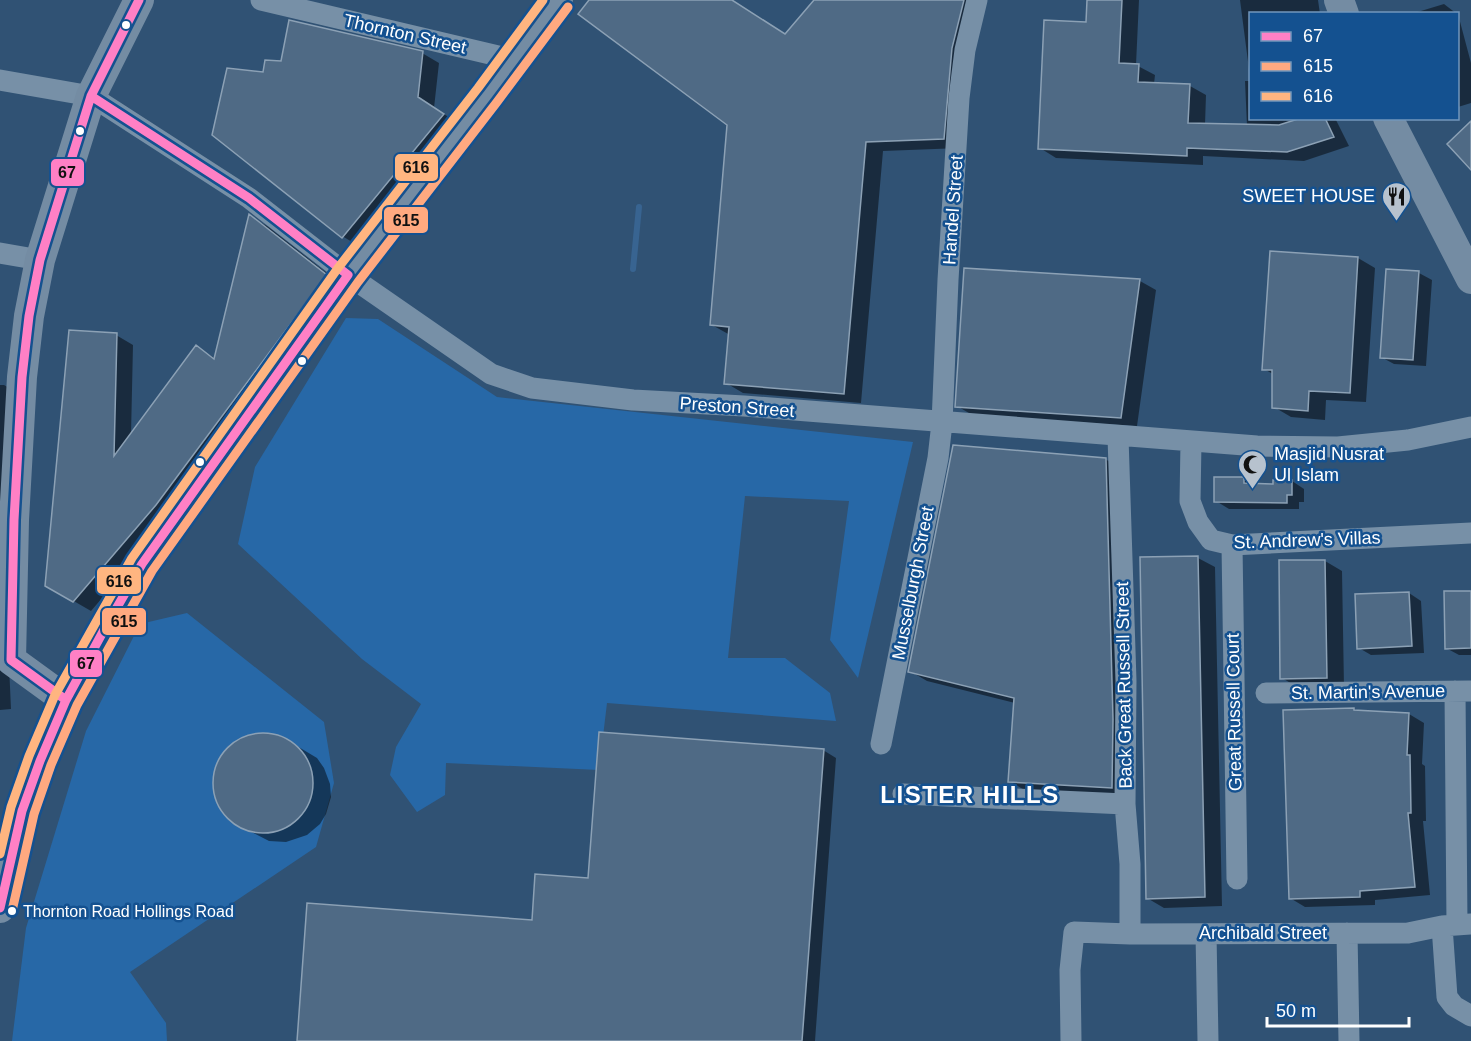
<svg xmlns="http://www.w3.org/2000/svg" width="1471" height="1041" font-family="Arial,sans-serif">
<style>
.green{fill:#2768a7}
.shadow{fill:#0007}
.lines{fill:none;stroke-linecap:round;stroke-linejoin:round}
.stream{stroke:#386491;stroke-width:6}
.building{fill:#4f6a85;stroke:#8ca1b5;stroke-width:1.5}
.street{stroke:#7790a7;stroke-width:21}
.secondary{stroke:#748ca3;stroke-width:30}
.bus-1-casing{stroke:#145190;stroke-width:14}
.bus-2-casing{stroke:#145190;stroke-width:14}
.bus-3-casing{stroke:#145190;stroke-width:14}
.bus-1{stroke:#ff80c5;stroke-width:9}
.bus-2{stroke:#ffa980;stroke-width:9}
.bus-3{stroke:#ffb580;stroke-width:9}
.bus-dot{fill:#fff;stroke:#145190;stroke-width:2}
.labels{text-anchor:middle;stroke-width:5;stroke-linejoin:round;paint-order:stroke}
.bus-label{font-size:16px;fill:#fff;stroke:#145190;text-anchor:start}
.street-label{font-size:18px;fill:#fff;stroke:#145190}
.poi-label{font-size:18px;fill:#fff;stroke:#145190;text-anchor:end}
.district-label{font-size:24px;font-weight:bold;letter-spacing:1.5px;fill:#fff;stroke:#145190}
.line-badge{stroke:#145190;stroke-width:2}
.pale-badge-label{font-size:16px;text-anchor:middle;font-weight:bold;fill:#111}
</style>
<rect width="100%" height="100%" fill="#305274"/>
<path class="green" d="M 346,318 L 378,319 L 497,397 L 913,442 L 858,678 L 830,640 L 849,501 L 745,496 L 728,658 L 785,658 L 830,693 L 836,721 L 607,703 L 599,770 L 446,763 L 445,795 L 417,812 L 390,775 L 396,747 L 421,704 L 362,659 L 238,544 L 255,467 Z
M 187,613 L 324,722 L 334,783 L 316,847 L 130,972 L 166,1023 L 167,1041 L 12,1041 L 26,928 L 86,731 L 140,624 Z"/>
<path class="shadow" d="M 591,0 L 731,0 L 786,35 L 816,0 L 986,0 L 981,7 L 961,148 L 883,151 L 861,403 L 743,393 L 726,383 L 730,335 L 712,325 L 729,124 Z
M 1089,0 L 1139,0 L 1136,65 L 1155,75 L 1154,84 L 1190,86 L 1206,95 L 1205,125 L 1247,126 L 1245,81 L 1250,81 L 1250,118 L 1335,118 L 1349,146 L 1304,161 L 1203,156 L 1203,165 L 1056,158 L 1040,148 L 1088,23 Z
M 1240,0 L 1318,0 L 1320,14 L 1250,14 L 1250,77 Z
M 1444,4 L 1457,14 L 1411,14 Z
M 1458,14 L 1471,63 L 1471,103 L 1458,107 Z
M 422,53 L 439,63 L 434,108 L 460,124 L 359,246 L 342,236 L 264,74 L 282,63 Z
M 250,217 L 267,226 L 343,286 L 173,515 L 91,611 L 46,585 L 116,335 L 133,345 L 131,435 L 197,347 L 216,359 Z
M 1358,258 L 1375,268 L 1366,402 L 1326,400 L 1325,420 L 1291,417 L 1274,407 L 1273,374 L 1264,369 Z
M 1387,271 L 1419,273 L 1432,280 L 1426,366 L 1394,364 L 1381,357 Z
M 1140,281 L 1156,290 L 1137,426 L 974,416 L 957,406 Z
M 0,385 L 4,385 L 21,395 L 0,518 Z
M 1105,459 L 1123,469 L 1129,797 L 1026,791 L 1009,781 L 1015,703 L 927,681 L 910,671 Z
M 1244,478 L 1255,485 L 1274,485 L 1292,481 L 1304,489 L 1304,502 L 1299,502 L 1299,509 L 1229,509 L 1216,501 Z
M 1198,558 L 1215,567 L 1222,906 L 1164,908 L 1147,898 Z
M 1325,561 L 1342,571 L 1344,687 L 1299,688 L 1282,678 Z
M 0,573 L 5,576 L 11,709 L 0,710 Z
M 1471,592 L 1471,655 L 1459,655 L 1446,648 Z
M 1409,593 L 1421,601 L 1424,653 L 1371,655 L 1359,648 Z
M 1354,709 L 1359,712 L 1409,714 L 1424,723 L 1422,764 L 1425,766 L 1426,821 L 1423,821 L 1430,895 L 1375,900 L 1375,905 L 1305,907 L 1290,898 Z
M 265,733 L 282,737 L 317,758 L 324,768 L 330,784 L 331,797 L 326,814 L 320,824 L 307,835 L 286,842 L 269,841 L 236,824 L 224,812 L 218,802 L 214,785 L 216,769 L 224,753 L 233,744 L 248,736 Z
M 823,750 L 836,758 L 815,1041 L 299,1041 L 533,921 Z"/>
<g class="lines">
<path class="stream" d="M 633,269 L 639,207"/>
</g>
<path class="building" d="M 589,0 L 732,0 L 785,34 L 814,0 L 964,0 L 952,48 L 944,139 L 866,142 L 844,394 L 724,384 L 729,327 L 710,325 L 727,125 L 578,14 Z
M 1087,0 L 1122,0 L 1119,63 L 1139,64 L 1138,82 L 1190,84 L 1188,123 L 1279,125 L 1301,118 L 1325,118 L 1334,137 L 1287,152 L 1187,148 L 1187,156 L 1038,149 L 1044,20 L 1086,22 Z
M 289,20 L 423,51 L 418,97 L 444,114 L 342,238 L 212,135 L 227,68 L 263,72 L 265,60 L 281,61 Z
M 1471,121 L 1471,170 L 1447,144 Z
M 249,214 L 327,275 L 156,505 L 73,602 L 45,586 L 69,330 L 117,333 L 114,456 L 196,345 L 214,359 Z
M 1270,251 L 1358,257 L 1350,393 L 1309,391 L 1308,411 L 1272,408 L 1272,370 L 1262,370 Z
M 964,268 L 1140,279 L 1121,418 L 955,407 Z
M 1386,269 L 1419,271 L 1413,360 L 1380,358 Z
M 953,445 L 1106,458 L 1113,719 L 1112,788 L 1008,782 L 1014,698 L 908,672 Z
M 1214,477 L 1244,477 L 1244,483 L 1273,484 L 1273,480 L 1292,480 L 1292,495 L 1287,495 L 1287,503 L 1214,502 Z
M 1198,556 L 1205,897 L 1146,899 L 1140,557 Z
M 1279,560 L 1325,560 L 1327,678 L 1280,679 Z
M 1444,591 L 1471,591 L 1471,648 L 1445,649 Z
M 1409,592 L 1412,646 L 1357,649 L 1355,594 Z
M 1354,708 L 1354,710 L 1409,713 L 1407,755 L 1410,755 L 1411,813 L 1408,813 L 1415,887 L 1360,891 L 1360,897 L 1289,899 L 1283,710 Z
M 599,732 L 824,749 L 802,1041 L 297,1041 L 307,903 L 532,920 L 535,874 L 588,878 Z
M213 783a50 50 0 1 1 100 0a50 50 0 1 1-100 0Z"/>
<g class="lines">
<path class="street" d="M 261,0 L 515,60
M 0,80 L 91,96 L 249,198 L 348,275 L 491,374 L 532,388 L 633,400 L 744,406 L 1257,446 L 1338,447 L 1408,440 L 1471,427
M 0,253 L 40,260
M 1118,437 L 1126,681 L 1125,804 L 1130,864 L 1130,934
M 1191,442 L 1190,501 L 1198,522 L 1211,540 L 1232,545 L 1471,533
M 1232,545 L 1237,879
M 1455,691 L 1457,925
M 1266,693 L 1471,691
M 881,744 L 938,458 L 942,423 L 948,280 L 959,98 L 965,50 L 977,0
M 903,794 L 1125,804
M 1442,926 L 1447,997 L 1454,1006 L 1471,1016
M 1347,933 L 1349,1041
M 1206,934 L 1208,1041
M 1071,1041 L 1070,970 L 1074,932 L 1130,934 L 1408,933 L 1442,926 L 1471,924"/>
<path class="secondary" d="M 1339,0 L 1344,14
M 1388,118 L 1471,279
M 66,700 L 11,660 L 14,520 L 22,377 L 29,316 L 40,260 L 91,96 L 139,0
M 0,908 L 22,811 L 40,761 L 66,700 L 105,628 L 142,564 L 348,275 L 488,95 L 558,0"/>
<defs>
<path id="bus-1" d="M 66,700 L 11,660 L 14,520 L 22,377 L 29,316 L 40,260 L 91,96 L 139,0
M 0,908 L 22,811 L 40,761 L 66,700 L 105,628 L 142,564 L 348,275 L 249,198 L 91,96"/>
<path id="bus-2" d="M 12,911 L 34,814 L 51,765 L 77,705 L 152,571 L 358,282 L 497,102 L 568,7"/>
<path id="bus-3" d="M 0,854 L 11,807 L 29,756 L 55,695 L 132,558 L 338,268 L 478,88 L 543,0"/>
</defs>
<use href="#bus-1" class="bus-1-casing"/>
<use href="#bus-2" class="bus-2-casing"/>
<use href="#bus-3" class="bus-3-casing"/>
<use href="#bus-1" class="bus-1"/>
<use href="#bus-2" class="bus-2"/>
<use href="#bus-3" class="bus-3"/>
</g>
<defs>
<symbol id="restaurant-pin" viewBox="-11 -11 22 30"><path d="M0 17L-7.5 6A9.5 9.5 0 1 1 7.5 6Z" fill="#b7c2ce" stroke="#145190"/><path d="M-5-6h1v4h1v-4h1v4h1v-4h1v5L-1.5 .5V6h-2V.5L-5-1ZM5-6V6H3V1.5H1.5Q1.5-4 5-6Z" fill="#111"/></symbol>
<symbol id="mosque-pin" viewBox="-11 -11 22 30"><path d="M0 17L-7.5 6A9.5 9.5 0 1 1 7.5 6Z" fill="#b7c2ce" stroke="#145190"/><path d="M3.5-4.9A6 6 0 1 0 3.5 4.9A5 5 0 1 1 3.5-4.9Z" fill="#111"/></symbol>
</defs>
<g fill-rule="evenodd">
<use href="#restaurant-pin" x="1380" y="180" width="33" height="45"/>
<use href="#mosque-pin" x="1236" y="448" width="33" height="45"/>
</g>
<g class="bus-dot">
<circle cx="126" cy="25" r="5"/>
<circle cx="80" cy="131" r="5"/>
<circle cx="302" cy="361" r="5"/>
<circle cx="200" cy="462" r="5"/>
<circle cx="12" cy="911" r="5"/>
</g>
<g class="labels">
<g class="bus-label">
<text x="23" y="917">Thornton Road Hollings Road</text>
</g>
<g class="street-label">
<text transform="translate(405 34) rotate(13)" y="6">Thornton Street</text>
<text transform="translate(953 210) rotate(-86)" y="6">Handel Street</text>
<text transform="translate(737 407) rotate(4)" y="6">Preston Street</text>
<text transform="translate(1307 540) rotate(-2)" y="6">St. Andrew's Villas</text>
<text transform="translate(913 583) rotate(-79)" y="6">Musselburgh Street</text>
<text transform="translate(1124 685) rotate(-91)" y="6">Back Great Russell Street</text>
<text transform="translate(1368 692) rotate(-1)" y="6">St. Martin's Avenue</text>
<text transform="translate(1234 712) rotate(-91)" y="6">Great Russell Court</text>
<text x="1263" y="939">Archibald Street</text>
</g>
<g class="poi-label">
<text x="1375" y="202">SWEET HOUSE</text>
<text x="1274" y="460" text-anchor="start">Masjid Nusrat<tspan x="1274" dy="21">Ul Islam</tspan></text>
</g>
<g class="district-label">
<text x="970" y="803">LISTER HILLS</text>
</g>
</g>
<g class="line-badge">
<rect x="394" y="153" width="45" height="29" rx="6" fill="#ffb580"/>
<rect x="50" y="158" width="35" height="29" rx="6" fill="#ff80c5"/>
<rect x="383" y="206" width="46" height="28" rx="6" fill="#ffa980"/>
<rect x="96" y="566" width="46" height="29" rx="6" fill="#ffb580"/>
<rect x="101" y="607" width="46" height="29" rx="6" fill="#ffa980"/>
<rect x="69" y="649" width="34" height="29" rx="6" fill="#ff80c5"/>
</g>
<g class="pale-badge-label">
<text x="416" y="173">616</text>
<text x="67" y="178">67</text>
<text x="406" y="226">615</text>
<text x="119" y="587">616</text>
<text x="124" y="627">615</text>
<text x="86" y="669">67</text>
</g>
<rect x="1249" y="12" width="210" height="108" fill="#145190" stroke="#7297bc" stroke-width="1.5"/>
<rect x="1261" y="32" width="30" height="9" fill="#ff80c5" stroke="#7297bc" stroke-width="1.5"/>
<text x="1303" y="42" font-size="18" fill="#ffffff">67</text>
<rect x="1261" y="62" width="30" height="9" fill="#ffa980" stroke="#7297bc" stroke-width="1.5"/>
<text x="1303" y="72" font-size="18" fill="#ffffff">615</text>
<rect x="1261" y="92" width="30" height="9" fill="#ffb580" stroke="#7297bc" stroke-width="1.5"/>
<text x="1303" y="102" font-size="18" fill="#ffffff">616</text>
<path d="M1267 1017v9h142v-9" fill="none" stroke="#ffffff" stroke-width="3"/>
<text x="1276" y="1017" font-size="18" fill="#ffffff" stroke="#145190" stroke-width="4.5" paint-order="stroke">50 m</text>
</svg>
